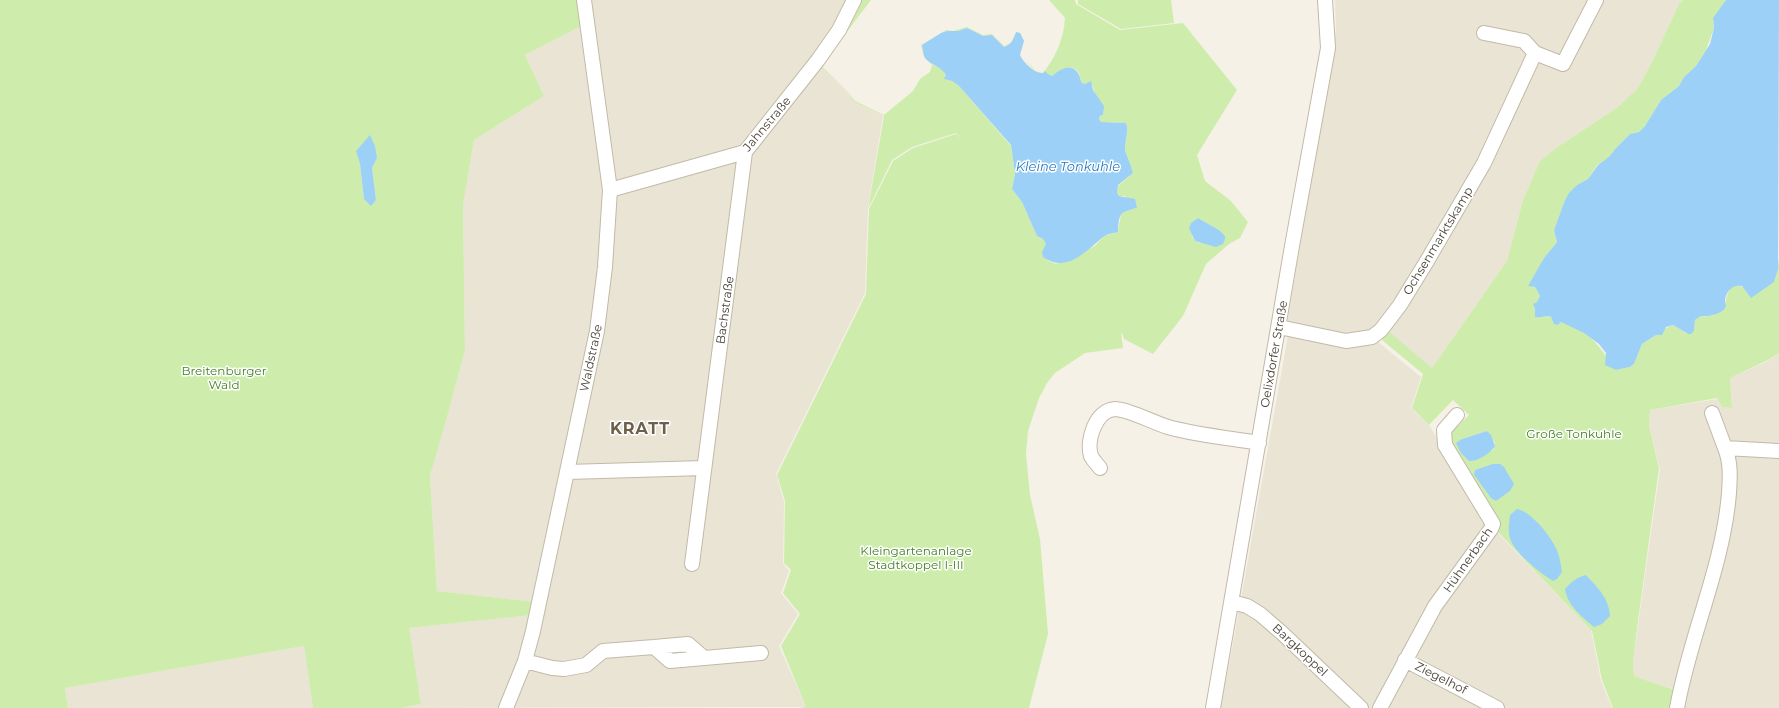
<svg xmlns="http://www.w3.org/2000/svg" width="1779" height="708" font-family="Montserrat,sans-serif">
<style>
.residential{fill:#e9e4d4}
.green{fill:#ceedac;fill-rule:evenodd}
.water{fill:#9dd0f7}
.lines{fill:none;stroke-linecap:round;stroke-linejoin:round}
.minor-casing{stroke:#c1baa8;stroke-width:16}
.minor{stroke:#fff;stroke-width:14}
.labels{text-anchor:middle;stroke-width:3;stroke-linejoin:round;paint-order:stroke}
.street-label{font-size:12px;fill:#494235;stroke:#fff}
.park-label{font-size:12px;fill:#438122;stroke:#fff}
.water-label{font-size:13px;font-style:italic;fill:#2379c0;stroke:#fff}
.district-label{font-size:16px;font-weight:bold;letter-spacing:1px;fill:#6d604b;stroke:#fff}
</style>
<rect width="100%" height="100%" fill="#f5f1e7"/>
<path class="residential" d="M 588,0 L 855,0 L 819,65 L 843,87 L 854,102 L 883,116 L 868,206 L 865,293 L 776,474 L 784,502 L 783,563 L 789,571 L 781,593 L 798,614 L 779,646 L 806,707 L 401,708 L 421,704 L 408,628 L 531,615 L 534,602 L 437,591 L 430,476 L 446,421 L 465,350 L 463,205 L 474,140 L 544,96 L 525,55 L 583,25 Z
M 1335,0 L 1683,0 L 1679,4 L 1653,60 L 1638,88 L 1618,107 L 1556,148 L 1540,161 L 1523,200 L 1507,261 L 1432,368 L 1375,330 L 1342,336 L 1287,324 L 1336,30 Z
M 1288,336 L 1348,347 L 1378,342 L 1421,377 L 1411,408 L 1429,425 L 1489,524 L 1591,630 L 1601,681 L 1612,708 L 1220,708 L 1232,649 Z
M 1779,353 L 1779,708 L 1673,708 L 1676,690 L 1634,676 L 1633,661 L 1660,469 L 1649,426 L 1650,410 L 1717,399 L 1722,407 L 1732,408 L 1730,378 L 1768,361 Z
M 304,646 L 313,708 L 68,708 L 65,688 Z"/>
<path class="green" d="M 0,0 L 581,0 L 583,25 L 525,55 L 544,96 L 474,140 L 463,205 L 465,350 L 446,421 L 430,476 L 437,591 L 535,602 L 532,615 L 409,628 L 421,704 L 401,708 L 313,708 L 304,646 L 65,688 L 68,708 L 0,708 ZM 356,151 L 377,158 L 372,168 L 376,200 L 364,199 L 360,164 Z
M 859,0 L 871,0 L 821,66 L 843,86 L 855,101 L 884,115 L 913,91 L 920,79 L 930,72 L 932,65 L 924,57 L 921,45 L 946,30 L 953,31 L 967,27 L 983,35 L 992,34 L 1004,46 L 1011,43 L 1016,32 L 1020,33 L 1024,41 L 1021,48 L 1022,58 C 1028,63 1035,73 1043,73 C 1056,57 1064,38 1065,18 L 1049,0 L 1075,0 L 1076,4 L 1120,30 L 1183,23 L 1237,90 L 1197,155 L 1205,181 L 1231,201 L 1248,222 L 1240,238 L 1229,244 L 1206,264 L 1183,316 L 1153,354 L 1124,339 L 1122,333 L 1087,337 L 1121,333 L 1123,348 L 1085,353 L 1055,373 L 1047,383 L 1039,398 L 1028,431 L 1026,454 L 1030,495 L 1040,539 L 1048,634 L 1029,708 L 799,708 L 806,707 L 781,646 L 800,614 L 783,593 L 791,570 L 784,563 L 785,501 L 777,475 L 866,294 L 869,209 L 893,161 L 913,148 L 956,134 L 962,139 L 956,133 L 912,147 L 892,160 L 868,209 L 884,116 L 854,102 L 843,86 L 818,65 ZM 967,28 L 983,36 L 992,35 L 1004,47 C 1011,45 1014,40 1016,32 L 1024,41 L 1021,48 L 1022,58 L 1039,73 L 1052,76 C 1059,70 1072,62 1079,73 C 1080,75 1080,80 1082,83 L 1093,86 C 1094,98 1105,101 1103,115 L 1100,116 L 1099,119 L 1101,122 L 1126,123 C 1129,131 1125,140 1125,148 C 1125,153 1131,167 1133,173 L 1118,186 L 1117,193 L 1119,196 L 1125,196 L 1137,208 L 1125,211 L 1121,214 L 1118,232 L 1104,236 L 1095,246 L 1056,264 L 1047,260 L 1046,244 L 1043,239 L 1037,236 L 1022,202 L 1012,189 L 1015,174 L 1011,146 L 959,86 L 952,81 L 945,79 L 946,75 L 944,71 L 932,64 L 922,45 L 941,33 L 947,31 L 958,31 ZM 1198,218 L 1219,230 L 1200,243 L 1195,241 L 1192,236 Z
M 1078,0 L 1171,0 L 1174,23 L 1121,29 L 1078,4 Z
M 1683,0 L 1726,0 L 1713,21 L 1714,28 L 1706,50 L 1696,66 L 1684,77 L 1679,86 L 1661,100 L 1645,126 L 1639,132 L 1630,134 L 1615,149 L 1611,156 L 1597,165 L 1588,179 L 1577,185 L 1565,200 L 1554,230 L 1557,242 L 1544,258 L 1529,286 L 1535,287 L 1540,296 C 1538,305 1533,308 1538,318 C 1548,313 1552,317 1558,325 L 1561,322 C 1593,332 1598,346 1616,370 L 1630,367 L 1634,364 L 1642,344 C 1653,338 1662,329 1673,325 L 1687,334 L 1694,331 L 1695,320 L 1701,316 L 1705,317 L 1726,306 C 1725,293 1733,277 1746,290 L 1774,281 L 1779,260 L 1779,353 L 1768,360 L 1730,378 L 1732,408 L 1722,407 L 1717,398 L 1650,410 L 1649,426 L 1659,468 L 1638,621 L 1633,661 L 1634,676 L 1675,690 L 1672,708 L 1613,708 L 1602,680 L 1592,631 L 1498,532 L 1494,518 L 1448,436 L 1469,415 L 1453,400 L 1429,425 L 1412,408 L 1423,374 L 1382,340 L 1388,331 L 1432,368 L 1507,261 L 1523,200 L 1540,161 L 1556,148 L 1618,107 L 1638,88 L 1653,60 L 1679,4 ZM 1487,431 L 1495,443 L 1493,450 L 1473,461 L 1462,439 Z"/>
<path class="water" d="M 1726,0 L 1779,0 L 1778,269 L 1774,282 L 1751,298 L 1742,286 C 1733,284 1726,291 1725,300 C 1725,302 1726,304 1726,306 C 1724,314 1707,317 1701,316 L 1695,320 L 1694,331 L 1691,334 L 1688,334 L 1673,325 L 1666,327 L 1662,335 L 1656,335 L 1642,344 L 1634,364 L 1630,367 L 1616,370 L 1605,365 L 1606,353 L 1599,344 L 1584,333 L 1561,322 L 1558,325 L 1554,324 L 1551,317 C 1545,314 1541,319 1535,317 L 1535,308 L 1533,304 L 1537,302 L 1540,296 L 1535,287 L 1528,286 L 1544,258 L 1557,242 L 1554,230 L 1565,200 L 1569,193 L 1577,185 L 1588,179 L 1598,165 L 1610,156 L 1615,149 L 1630,134 L 1639,132 L 1645,126 L 1661,100 L 1679,86 L 1684,77 L 1696,66 L 1710,44 L 1714,28 L 1713,18 Z
M 967,28 L 983,36 L 992,35 L 1004,47 C 1011,45 1014,39 1016,32 L 1020,33 L 1024,41 L 1020,55 C 1023,62 1035,74 1043,73 L 1045,71 L 1048,74 L 1052,76 C 1059,70 1071,62 1078,73 C 1080,75 1080,80 1082,83 L 1085,84 L 1091,81 L 1093,90 L 1104,106 L 1103,115 L 1100,116 L 1099,119 L 1101,122 L 1126,123 C 1129,131 1125,140 1125,149 C 1125,153 1132,167 1133,173 L 1118,185 L 1117,193 L 1119,196 L 1135,199 L 1137,208 C 1119,212 1119,214 1118,232 C 1114,233 1107,234 1103,237 C 1086,251 1067,274 1043,257 L 1042,252 L 1046,244 L 1043,239 L 1037,236 L 1022,202 L 1012,189 L 1015,174 L 1011,145 L 959,86 L 952,81 L 944,79 L 946,75 C 942,67 931,65 925,58 C 923,54 923,49 922,45 L 941,33 L 947,31 L 958,31 Z
M 370,135 L 375,146 L 377,158 L 372,168 L 376,200 L 371,206 L 364,199 L 360,164 L 356,151 Z
M 1198,218 L 1219,230 L 1225,236 L 1225,239 L 1223,244 L 1216,247 L 1195,241 L 1189,228 L 1191,223 Z
M 1487,431 L 1491,435 L 1495,446 C 1491,453 1477,462 1469,461 L 1461,453 L 1456,443 L 1462,439 Z
M 1493,464 L 1500,464 L 1504,467 L 1514,484 L 1510,491 L 1496,501 L 1491,498 L 1474,475 L 1475,470 Z
M 1517,509 C 1532,512 1553,538 1558,553 C 1560,559 1561,566 1562,572 L 1557,579 L 1553,581 C 1541,574 1518,555 1512,543 C 1507,535 1509,524 1510,515 Z
M 1586,575 C 1598,588 1609,598 1610,616 L 1602,624 L 1594,627 C 1582,617 1567,605 1565,589 C 1571,582 1577,577 1586,575 Z"/>
<g class="lines">
<defs>
<path id="minor" d="M 1484,33 L 1524,41 L 1535,53
M 610,190 L 745,152 L 818,60 L 839,30 L 854,0
M 1279,327 L 1346,341 L 1372,337 L 1381,330 L 1400,305 L 1427,261 L 1484,163 L 1535,53 L 1563,64 L 1596,0
M 1712,413 L 1725,448
M 1100,468 C 1097,464 1093,460 1091,456 C 1086,440 1096,410 1115,409 C 1128,409 1154,423 1168,427 C 1197,435 1229,438 1259,443
M 567,472 L 704,468
M 692,564 L 745,152
M 1232,602 L 1247,606 L 1260,614 L 1282,633 L 1361,708
M 654,647 L 688,644 L 703,657
M 1405,660 L 1497,708
M 525,661 L 552,668 L 564,669 L 586,665 L 603,651 L 654,647 L 670,661 L 761,653
M 506,708 L 525,661 L 533,631 L 597,331 L 605,267 L 610,190 L 584,0
M 1213,708 L 1292,246 L 1328,48 L 1325,0
M 1380,708 L 1435,606 L 1491,529 L 1493,524 L 1445,445 L 1444,430 L 1457,415
M 1677,708 C 1690,635 1723,567 1729,493 C 1730,477 1731,463 1725,448 L 1779,451"/>
</defs>
<use href="#minor" class="minor-casing"/>
<use href="#minor" class="minor"/>
</g>
<g class="labels">
<g class="street-label">
<text transform="translate(767 124) rotate(-50)" y="4">Jahnstraße</text>
<text transform="translate(1438 241) rotate(-59)" y="4">Ochsenmarktskamp</text>
<text transform="translate(725 310) rotate(-82)" y="4">Bachstraße</text>
<text transform="translate(1274 354) rotate(-80)" y="4">Oelixdorfer Straße</text>
<text transform="translate(591 358) rotate(-78)" y="4">Waldstraße</text>
<text transform="translate(1468 560) rotate(-55)" y="4">Hühnerbach</text>
<text transform="translate(1300 650) rotate(43)" y="4">Bargkoppel</text>
<text transform="translate(1441 678) rotate(27)" y="4">Ziegelhof</text>
</g>
<g class="park-label">
<text x="224" y="375">Breitenburger<tspan x="224" dy="14">Wald</tspan></text>
<text x="1574" y="438">Große Tonkuhle</text>
<text x="916" y="555">Kleingartenanlage<tspan x="916" dy="14">Stadtkoppel I-III</tspan></text>
</g>
<g class="water-label">
<text x="1068" y="171">Kleine Tonkuhle</text>
</g>
<g class="district-label">
<text x="640" y="434">KRATT</text>
</g>
</g>
</svg>
